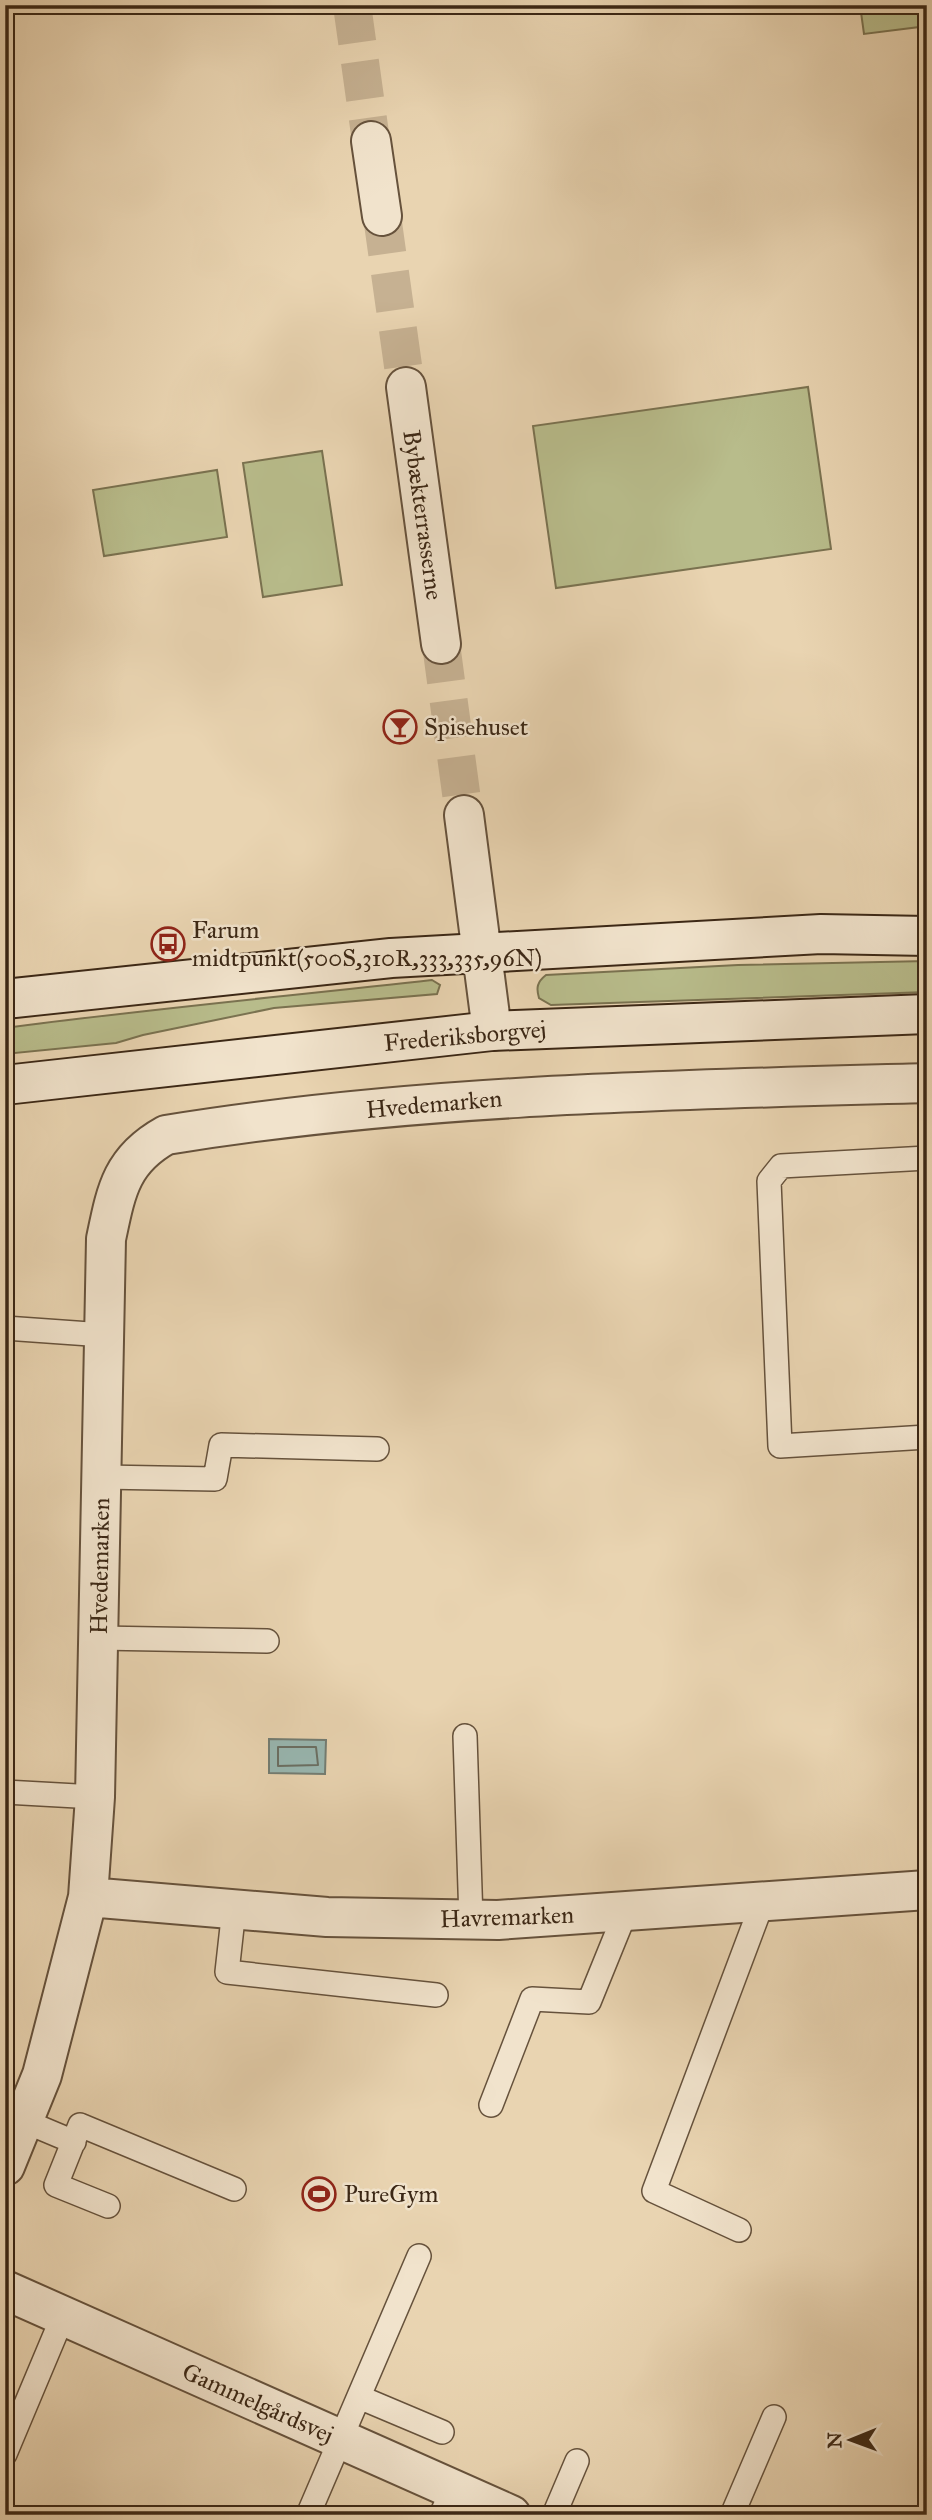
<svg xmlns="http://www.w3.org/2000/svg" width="932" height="2520" font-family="'IM FELL Great Primer',serif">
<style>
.green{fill:#b8bc8b;stroke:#7a7250;stroke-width:2}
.water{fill:#98b7b1;stroke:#737d73;stroke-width:2}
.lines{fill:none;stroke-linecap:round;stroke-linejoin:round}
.shore{stroke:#6a6f63;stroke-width:2}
.street-tunnel{stroke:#c6b192;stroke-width:38;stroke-dasharray:38 19;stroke-linecap:butt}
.lane-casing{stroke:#66523c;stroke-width:26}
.street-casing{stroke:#66523c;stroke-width:42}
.secondary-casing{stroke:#3b2715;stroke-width:42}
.lane{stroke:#f1e3cc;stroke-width:23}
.street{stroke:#f1e3cc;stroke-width:38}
.secondary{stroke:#f1e3cc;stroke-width:38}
.labels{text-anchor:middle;stroke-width:5;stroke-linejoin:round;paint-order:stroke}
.street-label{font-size:24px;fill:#3b2715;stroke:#f1e3cc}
.poi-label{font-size:24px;fill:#3b2715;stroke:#f1e3cc;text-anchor:start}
</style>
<rect width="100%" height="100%" fill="#e9d4b1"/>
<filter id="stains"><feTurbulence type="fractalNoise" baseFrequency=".00286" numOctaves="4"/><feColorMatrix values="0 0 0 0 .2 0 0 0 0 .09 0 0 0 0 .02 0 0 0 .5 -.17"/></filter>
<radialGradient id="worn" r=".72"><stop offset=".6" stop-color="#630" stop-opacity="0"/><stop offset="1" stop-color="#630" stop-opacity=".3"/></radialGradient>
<path class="green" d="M 860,5 L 927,5 L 927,26 L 864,34 Z
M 808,387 L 831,549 L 556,588 L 533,426 Z
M 322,451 L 342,585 L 263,597 L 243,463 Z
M 217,470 L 227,537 L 104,556 L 93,490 Z
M 927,961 L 927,992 L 551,1005 L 539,998 C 536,988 537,982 546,975 L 738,965 Z
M 432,980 L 440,985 L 437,994 L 274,1008 L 143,1035 L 116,1043 L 5,1054 L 5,1028 C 147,1009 290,996 432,980 Z"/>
<path class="water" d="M 269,1739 L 326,1740 L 325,1774 L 269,1773 Z"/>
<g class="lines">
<path class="shore" d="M 278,1747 L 316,1747 L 318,1765 L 278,1766 Z"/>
<path class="street-tunnel" d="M 352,5 L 371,141
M 382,216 L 406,387
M 441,644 L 464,815"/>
<defs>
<path id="lane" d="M 927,1158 L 781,1166 L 769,1181 L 780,1446 L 927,1437
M 5,1328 L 104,1335
M 102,1477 L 215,1479 L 221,1445 L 377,1449
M 99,1638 L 267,1641
M 465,1736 L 471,1920
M 5,1792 L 95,1797
M 234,1909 L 227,1972 L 436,1995
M 491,2105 L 532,1999 L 589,2002 L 626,1911
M 24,2121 L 74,2142
M 108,2206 L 56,2185 L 80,2125 L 234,2189
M 739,2230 L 654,2191 L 763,1901
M 359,2397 L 442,2432
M 5,2454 L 63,2316
M 308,2515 L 419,2256
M 441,2515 L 453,2489
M 554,2515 L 577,2461
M 732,2515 L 774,2417"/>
<path id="street" d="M 371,141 L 382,216
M 406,387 L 441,644
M 464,815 L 492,1031
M 88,1897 L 327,1917 L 498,1920 L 927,1890
M 5,2166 L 42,2075 L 88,1897 L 95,1797 L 106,1239 C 116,1191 121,1160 166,1135 C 418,1094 673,1090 927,1083
M 5,2290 L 511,2515"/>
<path id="secondary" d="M 5,999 L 391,958 L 821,934 L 927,936
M 5,1085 L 492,1031 L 927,1014"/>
</defs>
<use href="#lane" class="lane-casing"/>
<use href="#street" class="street-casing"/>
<use href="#secondary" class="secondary-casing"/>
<use href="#lane" class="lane"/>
<use href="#street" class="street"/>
<use href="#secondary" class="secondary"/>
</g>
<defs>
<symbol id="bar-ring" viewBox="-11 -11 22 22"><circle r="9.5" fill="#f1e3cc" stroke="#8f2418" stroke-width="1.5"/><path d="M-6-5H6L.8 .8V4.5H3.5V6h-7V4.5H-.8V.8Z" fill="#8f2418"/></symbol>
<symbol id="bus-ring" viewBox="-11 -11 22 22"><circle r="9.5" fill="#f1e3cc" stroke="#8f2418" stroke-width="1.5"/><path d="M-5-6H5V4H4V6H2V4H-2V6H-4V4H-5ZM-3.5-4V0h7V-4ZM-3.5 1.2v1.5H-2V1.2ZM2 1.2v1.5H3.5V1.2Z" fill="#8f2418"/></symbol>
<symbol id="stadium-ring" viewBox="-11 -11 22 22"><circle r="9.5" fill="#f1e3cc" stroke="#8f2418" stroke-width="1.5"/><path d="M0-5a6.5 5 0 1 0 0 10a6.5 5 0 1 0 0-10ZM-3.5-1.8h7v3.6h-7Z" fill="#8f2418"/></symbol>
</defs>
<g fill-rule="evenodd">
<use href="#bar-ring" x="381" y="708" width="38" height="38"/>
<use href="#bus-ring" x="149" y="925" width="38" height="38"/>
<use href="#stadium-ring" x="300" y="2175" width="38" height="38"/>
</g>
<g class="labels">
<g class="street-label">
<text transform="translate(423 515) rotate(82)" y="8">Bybækterrasserne</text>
<text transform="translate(465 1036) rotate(-5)" y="8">Frederiksborgvej</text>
<text transform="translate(434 1104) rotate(-5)" y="8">Hvedemarken</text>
<text transform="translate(100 1566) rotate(-89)" y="8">Hvedemarken</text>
<text transform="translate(507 1917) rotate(-2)" y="8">Havremarken</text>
<text transform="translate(258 2403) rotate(24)" y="8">Gammelgårdsvej</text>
</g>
<g class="poi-label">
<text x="424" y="735">Spisehuset</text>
<text x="192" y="938">Farum<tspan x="192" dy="28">midtpunkt(500S,310R,333,335,96N)</tspan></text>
<text x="344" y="2202">PureGym</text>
</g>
</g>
<rect width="932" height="2520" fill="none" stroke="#e9d4b1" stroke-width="28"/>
<rect x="7" y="7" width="918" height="2506" fill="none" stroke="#3b2715" stroke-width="3.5"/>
<rect x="14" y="14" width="904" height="2492" fill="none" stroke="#3b2715" stroke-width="2"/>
<g transform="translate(851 2440) rotate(269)" stroke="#f1e3cc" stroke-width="5" paint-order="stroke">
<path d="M0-5L12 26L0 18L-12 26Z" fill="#3b2715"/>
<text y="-10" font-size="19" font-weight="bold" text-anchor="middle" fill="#3b2715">N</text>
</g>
<rect width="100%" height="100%" filter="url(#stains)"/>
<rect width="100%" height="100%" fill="url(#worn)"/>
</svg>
